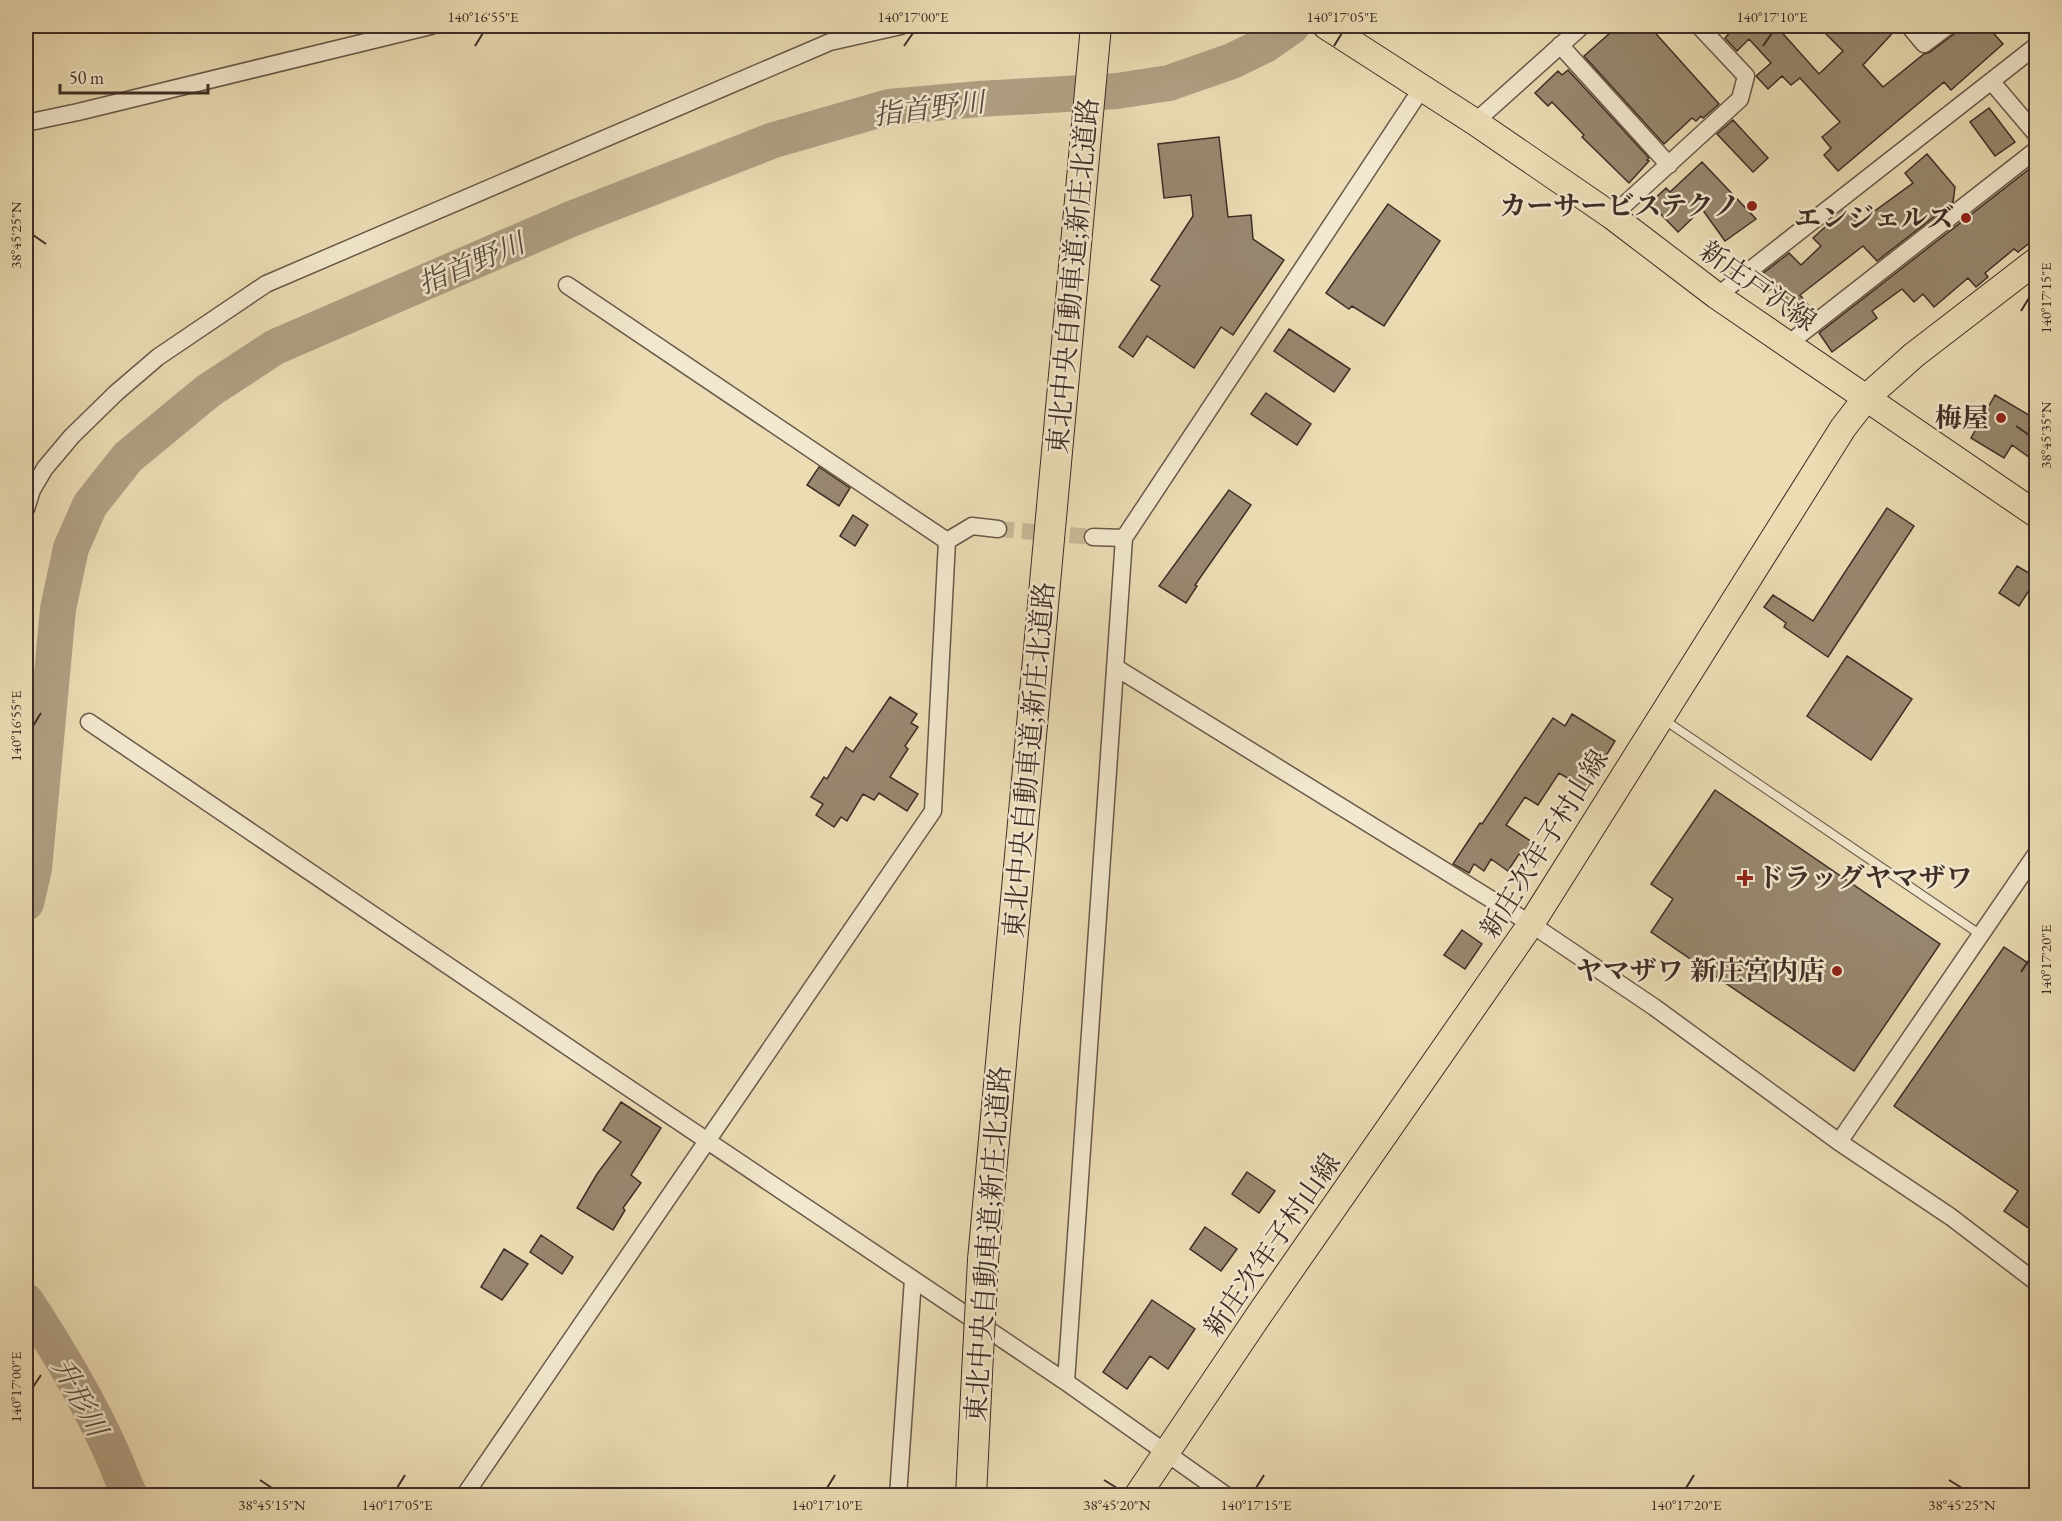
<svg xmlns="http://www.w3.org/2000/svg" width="2062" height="1521" font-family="'EB Garamond','Noto Serif JP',serif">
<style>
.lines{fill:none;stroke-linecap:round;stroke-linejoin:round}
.river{stroke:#b0a084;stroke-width:36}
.building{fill:#988870;stroke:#3e2d26;stroke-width:1.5}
.minor-tunnel{stroke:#c8b998;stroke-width:16;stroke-dasharray:16 8;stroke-linecap:butt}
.service-casing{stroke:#69594a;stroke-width:10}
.minor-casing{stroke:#69594a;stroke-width:19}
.primary-casing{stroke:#3e2d26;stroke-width:28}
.motorway-casing{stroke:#3e2d26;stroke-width:32}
.service{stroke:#f2e8ce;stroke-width:8}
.minor{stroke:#f2e8ce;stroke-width:16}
.primary{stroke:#ebdcb4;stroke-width:26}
.motorway{stroke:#ebdcb4;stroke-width:30}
.motorway-bridge-casing{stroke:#3e2d26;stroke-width:32;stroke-linecap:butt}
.motorway-bridge{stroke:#ebdcb4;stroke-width:30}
.ticks{fill:none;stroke:#3e2d26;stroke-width:2}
.poi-dot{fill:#8f2418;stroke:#f2e8ce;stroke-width:2}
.labels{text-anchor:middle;stroke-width:5;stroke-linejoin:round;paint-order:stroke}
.poi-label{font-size:27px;font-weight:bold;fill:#3e2d26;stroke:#f2e8ce;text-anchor:end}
.street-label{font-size:27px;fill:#3e2d26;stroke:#f2e8ce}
.water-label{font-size:28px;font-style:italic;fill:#5a4a3e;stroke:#f2e8ce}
.neatline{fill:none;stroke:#3e2d26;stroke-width:2}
.ticks-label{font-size:15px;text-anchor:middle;fill:#3e2d26}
</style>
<rect width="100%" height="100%" fill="#ebdcb4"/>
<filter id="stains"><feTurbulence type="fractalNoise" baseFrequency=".00333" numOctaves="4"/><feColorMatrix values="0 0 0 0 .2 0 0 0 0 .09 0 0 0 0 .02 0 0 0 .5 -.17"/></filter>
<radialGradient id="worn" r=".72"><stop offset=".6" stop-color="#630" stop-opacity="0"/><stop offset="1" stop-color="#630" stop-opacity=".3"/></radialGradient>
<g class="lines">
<path class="river" d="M 26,903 L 34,869 L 58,609 L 71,548 L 90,505 L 128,457 L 208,391 L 275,347 L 571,219 L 774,140 L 889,107 L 979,99 L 1117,91 L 1169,83 L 1232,61 L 1265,45 L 1292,26
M 26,1301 C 56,1347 85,1394 108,1445 C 116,1461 122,1479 130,1496"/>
</g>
<path class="building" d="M 1618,26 L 1649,26 L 1719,104 L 1703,118 L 1701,116 L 1696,121 L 1692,118 L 1664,144 L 1584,56 Z
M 1736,26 L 1776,26 L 1819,74 L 1843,51 L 1818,26 L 1899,26 L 1863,65 L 1883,87 L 1924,54 L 1930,52 L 1954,34 L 1961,26 L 1987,26 L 2003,44 L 1951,90 L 1944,82 L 1838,171 L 1824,155 L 1831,148 L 1822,137 L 1840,122 L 1800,78 L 1791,85 L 1782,76 L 1768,89 L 1756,76 L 1771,63 L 1749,39 L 1737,51 L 1725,38 Z
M 1568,70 L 1649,158 L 1647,160 L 1649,161 L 1629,183 L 1582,137 L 1584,135 L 1552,102 L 1548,106 L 1535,93 L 1558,71 L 1562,75 Z
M 1989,108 L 2015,142 L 1995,156 L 1970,122 Z
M 1733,120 L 1768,158 L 1753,172 L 1717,134 Z
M 1219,137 L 1228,217 L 1251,215 L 1253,239 L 1284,260 L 1233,335 L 1221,327 L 1194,368 L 1147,336 L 1133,357 L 1119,347 L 1160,286 L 1151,280 L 1193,216 L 1191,195 L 1164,198 L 1158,144 Z
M 1927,154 L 1955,187 L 1953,202 L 1877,261 L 1863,246 L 1800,295 L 1812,309 L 1797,320 L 1772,288 L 1767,292 L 1757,278 L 1789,253 L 1801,265 L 1821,246 L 1813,238 L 1844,210 L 1858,223 L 1913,183 L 1905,173 Z
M 1702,162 L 1756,219 L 1725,241 L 1702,209 L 1678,232 L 1650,203 L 1666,188 L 1670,192 Z
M 2037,163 L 2037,237 L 2018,252 L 2014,249 L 1985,273 L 1988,277 L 1976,287 L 1968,278 L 1934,307 L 1923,294 L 1914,302 L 1902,289 L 1872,311 L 1877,318 L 1832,352 L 1819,333 Z
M 1388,204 L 1440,241 L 1384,326 L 1352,306 L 1349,309 L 1326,293 Z
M 1289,329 L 1350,369 L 1334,392 L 1274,351 Z
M 1266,393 L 1311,424 L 1297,445 L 1251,414 Z
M 1995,395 L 2037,420 L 2037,463 L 2012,445 L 2004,458 L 1971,438 Z
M 819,467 L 850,488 L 839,506 L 807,485 Z
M 1229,490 L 1251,505 L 1195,585 L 1197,586 L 1186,603 L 1159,586 Z
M 1887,508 L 1914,526 L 1828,657 L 1784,627 L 1786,623 L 1764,607 L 1773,595 L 1813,621 Z
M 853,515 L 868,525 L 855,546 L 840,536 Z
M 2017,566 L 2037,578 L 2019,606 L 1999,593 Z
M 1847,656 L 1912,699 L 1871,760 L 1807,716 Z
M 890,697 L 917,714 L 911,723 L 918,727 L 905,746 L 908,749 L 890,777 L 918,794 L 907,811 L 879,793 L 874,800 L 863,794 L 847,821 L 841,817 L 834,827 L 816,815 L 823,804 L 811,797 L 824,777 L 827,779 L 846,747 L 853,752 Z
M 1572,714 L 1615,741 L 1586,789 L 1559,773 L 1538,805 L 1525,797 L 1506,825 L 1546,851 L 1537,866 L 1519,854 L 1508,871 L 1491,859 L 1484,871 L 1474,864 L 1469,873 L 1453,864 L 1480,823 L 1482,824 L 1553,718 L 1565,726 Z
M 1715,790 L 1940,944 L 1854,1071 L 1651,932 L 1673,899 L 1651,884 Z
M 1462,930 L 1482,944 L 1465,969 L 1444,955 Z
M 2004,947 L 2037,969 L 2037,1234 L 2004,1211 L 2018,1191 L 1894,1106 Z
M 621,1102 L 661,1128 L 631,1175 L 641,1183 L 623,1208 L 625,1210 L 613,1230 L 577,1208 L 597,1174 L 621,1142 L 603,1130 Z
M 1247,1172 L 1275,1191 L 1259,1213 L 1232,1194 Z
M 1205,1227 L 1237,1249 L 1221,1271 L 1190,1249 Z
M 541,1235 L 573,1257 L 562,1274 L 530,1252 Z
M 504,1249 L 528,1264 L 502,1300 L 481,1287 Z
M 1152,1300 L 1195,1329 L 1168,1369 L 1150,1356 L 1127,1389 L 1103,1372 Z"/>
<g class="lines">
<path class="minor-tunnel" d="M 998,529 L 1093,537"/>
<defs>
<path id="service" d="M 1663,719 L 1981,935"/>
<path id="minor" d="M 1909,26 L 1924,44 L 1948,26
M 1560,45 L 1669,165
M 1991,81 L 2036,134
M 1475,122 L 1582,26
M 26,123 L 78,112 L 431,26
M 1612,216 L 1740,99 L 1746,76 L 1699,26
M 567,285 L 947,541
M 1717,296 L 2036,46
M 1788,344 L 2036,150
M 26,509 L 32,490 L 45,468 L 72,436 L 116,393 L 158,357 L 266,284 L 830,42 L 901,26
M 1093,537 L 1124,538 L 1422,88
M 1115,667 L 1531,924 L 1654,1007 L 1839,1142 L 1951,1217 L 2036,1282
M 89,722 L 599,1068 L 1066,1382 L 1227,1496
M 1839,1142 L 2036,854
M 1066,1382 L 1124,538
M 464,1496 L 933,811 L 947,541 L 972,526 L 998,529
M 898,1496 L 913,1279"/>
<path id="primary" d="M 1326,26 L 1475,122 L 1612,216 L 1717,296 L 2036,514
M 1137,1496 L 1259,1315 L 1531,924 L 1843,428 L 1867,397 L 1914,355 L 2036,261"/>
<path id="motorway" d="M 983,1260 L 1096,26
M 971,1496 L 977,1374"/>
</defs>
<use href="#service" class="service-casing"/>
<use href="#minor" class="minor-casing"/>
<use href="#primary" class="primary-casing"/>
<use href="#motorway" class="motorway-casing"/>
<use href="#service" class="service"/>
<use href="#minor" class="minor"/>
<use href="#primary" class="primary"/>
<use href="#motorway" class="motorway"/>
<defs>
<path id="motorway-bridge" d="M 977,1374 L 983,1260"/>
</defs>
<use href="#motorway-bridge" class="motorway-bridge-casing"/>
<use href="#motorway-bridge" class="motorway-bridge"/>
</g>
<path class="ticks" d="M 475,46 L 483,33M 904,46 L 913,33M 1334,46 L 1342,33M 1763,46 L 1772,33M 33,235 L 46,244M 2021,311 L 2029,298M 2016,426 L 2029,435M 33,726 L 41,713M 2021,972 L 2029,960M 33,1387 L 41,1375M 260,1480 L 272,1488M 1104,1480 L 1117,1488M 1949,1480 L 1962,1488M 397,1488 L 405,1475M 827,1488 L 835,1475M 1256,1488 L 1264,1475M 1686,1488 L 1694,1475"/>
<g class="poi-dot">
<circle cx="1752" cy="206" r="6"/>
<circle cx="1966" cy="218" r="6"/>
<circle cx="2001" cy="418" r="6"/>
<path d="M1742 869h6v6h6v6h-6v6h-6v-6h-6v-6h6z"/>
<circle cx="1837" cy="971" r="6"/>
</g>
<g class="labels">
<g class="poi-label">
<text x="1740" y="215">カーサービステクノ</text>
<text x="1954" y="227">エンジェルズ</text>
<text x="1989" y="427">梅屋</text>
<text x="1757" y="887" text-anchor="start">ドラッグヤマザワ</text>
<text x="1825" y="980">ヤマザワ 新庄宮内店</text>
</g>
<g class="street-label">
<text transform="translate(1073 276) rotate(-85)" y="9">東北中央自動車道;新庄北道路</text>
<text transform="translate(1758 286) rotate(35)" y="9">新庄戸沢線</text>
<text transform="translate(1029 760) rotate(-85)" y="9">東北中央自動車道;新庄北道路</text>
<text transform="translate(1544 844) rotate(-58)" y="9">新庄次年子村山線</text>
<text transform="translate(988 1244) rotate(-86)" y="9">東北中央自動車道;新庄北道路</text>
<text transform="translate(1272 1245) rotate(-55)" y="9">新庄次年子村山線</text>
</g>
<g class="water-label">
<text transform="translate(929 108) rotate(-7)" y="10">指首野川</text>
<text transform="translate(471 263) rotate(-23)" y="10">指首野川</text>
<text transform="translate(80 1397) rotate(62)" y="10">升形川</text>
</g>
</g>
<rect width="2062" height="1521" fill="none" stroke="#ebdcb4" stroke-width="66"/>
<path d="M60 84v9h148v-9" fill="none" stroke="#3e2d26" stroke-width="3"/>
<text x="69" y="84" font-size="18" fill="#3e2d26" stroke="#f2e8ce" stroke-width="4.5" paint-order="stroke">50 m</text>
<rect x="33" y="33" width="1996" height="1455" class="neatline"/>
<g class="ticks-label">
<text x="483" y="22">140°16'55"E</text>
<text x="913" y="22">140°17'00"E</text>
<text x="1342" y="22">140°17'05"E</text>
<text x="1772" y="22">140°17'10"E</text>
<text transform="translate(16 235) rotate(-90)" y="5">38°45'25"N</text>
<text transform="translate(2046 298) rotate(-90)" y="5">140°17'15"E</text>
<text transform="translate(2046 435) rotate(-90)" y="5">38°45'35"N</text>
<text transform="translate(16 726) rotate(-90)" y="5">140°16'55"E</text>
<text transform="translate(2046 960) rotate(-90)" y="5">140°17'20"E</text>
<text transform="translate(16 1387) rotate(-90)" y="5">140°17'00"E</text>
<text x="272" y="1510">38°45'15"N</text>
<text x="397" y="1510">140°17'05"E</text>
<text x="827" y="1510">140°17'10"E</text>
<text x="1117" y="1510">38°45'20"N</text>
<text x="1256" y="1510">140°17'15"E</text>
<text x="1686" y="1510">140°17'20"E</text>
<text x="1962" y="1510">38°45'25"N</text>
</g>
<rect width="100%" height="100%" filter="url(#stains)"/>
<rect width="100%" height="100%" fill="url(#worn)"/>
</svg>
